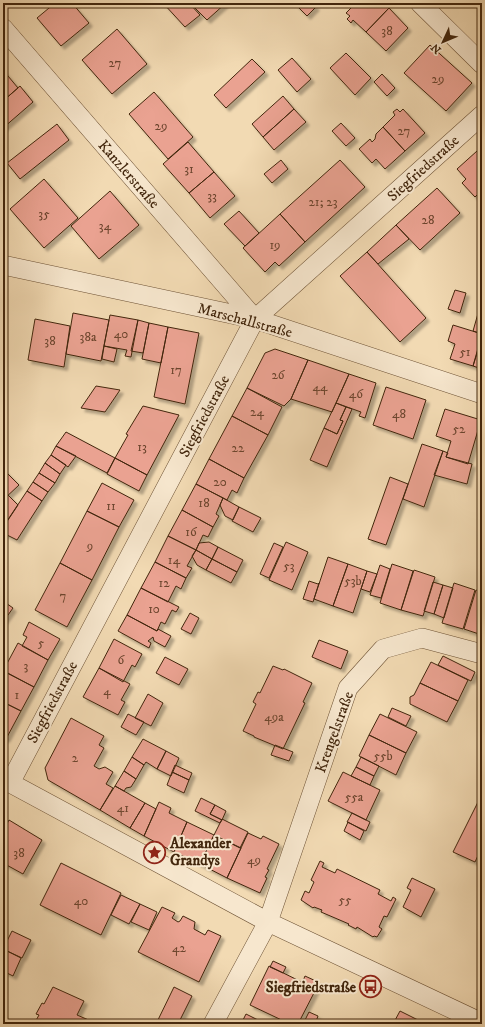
<svg xmlns="http://www.w3.org/2000/svg" width="485" height="1027" font-family="'IM FELL DW Pica',serif">
<style>
.building{fill:#eaa291;stroke:#42260d;filter:url(#shadow)}
.lines{fill:none;stroke-linecap:round;stroke-linejoin:round}
.minor-casing{stroke:#6e5336;stroke-width:20}
.minor{stroke:#f7e7ce;stroke-width:19}
.labels{text-anchor:middle;stroke-width:4;stroke-linejoin:round;paint-order:stroke}
.number-label{font-size:13px;fill:#6c452e}
.street-label{font-size:15px;fill:#42260d;stroke:#f7e7ce}
.poi-label{font-size:15px;font-weight:bold;fill:#42260d;stroke:#f7e7ce;text-anchor:start}
</style>
<defs>
<filter id="shadow"><feDropShadow dx="3.5" dy="3.5" stdDeviation="1" flood-color="#0004"/></filter>
</defs>
<rect width="100%" height="100%" fill="#f2dab3"/>
<filter id="stains"><feTurbulence type="fractalNoise" baseFrequency=".005" numOctaves="4"/><feColorMatrix values="0 0 0 0 .2 0 0 0 0 .09 0 0 0 0 .02 0 0 0 .5 -.17"/></filter>
<radialGradient id="worn" r=".72"><stop offset=".6" stop-color="#630" stop-opacity="0"/><stop offset="1" stop-color="#630" stop-opacity=".3"/></radialGradient>
<path class="building" d="M 55,3 L 72,3 L 89,23 L 61,46 L 37,18 Z
M 163,3 L 189,3 L 200,15 L 185,27 Z
M 198,3 L 226,3 L 207,20 L 194,7 Z
M 294,3 L 311,3 L 316,7 L 307,16 Z
M 356,3 L 383,3 L 389,8 L 366,32 L 353,20 L 351,23 L 347,19 L 350,16 L 346,13 Z
M 389,8 L 408,28 L 386,51 L 366,32 Z
M 117,29 L 147,64 L 112,94 L 82,60 Z
M 430,45 L 472,83 L 446,111 L 404,73 Z
M 346,53 L 371,78 L 355,95 L 330,68 Z
M 292,58 L 311,79 L 297,92 L 278,70 Z
M 252,59 L 265,72 L 226,108 L 214,95 Z
M 3,70 L 18,88 L 3,101 Z
M 382,74 L 395,88 L 387,96 L 374,82 Z
M 20,86 L 33,102 L 3,128 L 3,101 Z
M 154,92 L 193,137 L 168,159 L 129,114 Z
M 283,96 L 294,109 L 263,137 L 252,124 Z
M 294,109 L 306,122 L 274,150 L 263,137 Z
M 397,109 L 400,112 L 403,109 L 425,133 L 405,151 L 383,127 L 395,115 L 393,112 Z
M 341,123 L 355,138 L 346,146 L 332,131 Z
M 57,124 L 69,140 L 20,179 L 7,163 Z
M 383,127 L 405,151 L 385,169 L 376,159 L 372,163 L 359,149 L 370,139 L 372,142 L 375,139 L 376,134 Z
M 188,142 L 214,172 L 189,193 L 163,164 Z
M 477,151 L 482,156 L 482,190 L 475,197 L 462,183 L 466,179 L 457,169 Z
M 281,160 L 288,169 L 272,183 L 264,174 Z
M 340,160 L 365,187 L 305,242 L 280,214 Z
M 214,172 L 235,196 L 210,218 L 189,193 Z
M 44,179 L 78,218 L 44,248 L 10,209 Z
M 437,188 L 460,213 L 420,250 L 396,225 Z
M 110,191 L 139,225 L 99,259 L 71,226 Z
M 239,211 L 259,233 L 245,246 L 224,224 Z
M 280,214 L 305,242 L 279,266 L 275,262 L 265,272 L 243,248 Z
M 396,225 L 409,239 L 378,264 L 367,252 Z
M 367,252 L 426,318 L 400,342 L 340,276 Z
M 455,290 L 466,293 L 460,313 L 448,309 Z
M 481,303 L 482,304 L 482,334 L 473,331 Z
M 73,313 L 109,320 L 101,361 L 66,354 Z
M 110,315 L 138,320 L 131,357 L 125,356 L 127,350 L 104,346 Z
M 35,319 L 70,326 L 64,367 L 28,360 Z
M 138,320 L 149,323 L 143,353 L 131,351 Z
M 149,323 L 168,327 L 161,363 L 142,359 Z
M 453,325 L 482,334 L 473,366 L 450,359 L 455,344 L 448,341 Z
M 168,327 L 199,333 L 185,404 L 154,397 Z
M 482,338 L 482,369 L 473,366 Z
M 104,346 L 117,349 L 114,362 L 102,359 Z
M 275,349 L 308,360 L 291,399 L 284,406 L 247,388 L 265,353 Z
M 308,360 L 349,374 L 332,412 L 291,399 Z
M 349,374 L 376,383 L 365,418 L 359,416 L 361,412 L 336,403 Z
M 96,386 L 120,390 L 105,412 L 81,408 Z
M 386,387 L 426,400 L 413,439 L 373,425 Z
M 247,388 L 282,407 L 268,435 L 232,416 Z
M 336,403 L 346,407 L 340,420 L 343,421 L 337,434 L 324,428 Z
M 143,406 L 179,415 L 147,475 L 115,458 L 128,435 L 126,434 Z
M 346,407 L 352,409 L 327,467 L 310,460 L 324,428 L 337,434 L 343,421 L 340,420 Z
M 445,409 L 481,420 L 468,464 L 446,457 L 451,441 L 436,436 Z
M 232,416 L 268,435 L 244,478 L 209,459 Z
M 66,432 L 115,458 L 107,473 L 56,446 Z
M 422,444 L 443,451 L 424,507 L 403,499 Z
M 56,446 L 76,456 L 68,467 L 51,455 Z
M 443,451 L 448,453 L 446,457 L 472,464 L 467,484 L 434,475 Z
M 51,455 L 66,465 L 60,474 L 45,463 Z
M 115,458 L 147,475 L 139,491 L 107,474 Z
M 209,459 L 244,478 L 237,493 L 232,490 L 227,500 L 196,484 Z
M 45,463 L 60,474 L 55,483 L 39,473 Z
M 4,470 L 19,485 L 3,500 L 3,471 Z
M 39,473 L 55,483 L 48,492 L 33,482 Z
M 390,477 L 408,484 L 386,545 L 368,539 Z
M 33,482 L 48,492 L 42,501 L 27,491 Z
M 102,483 L 134,500 L 119,527 L 87,511 Z
M 196,484 L 223,498 L 216,514 L 219,516 L 213,527 L 182,510 Z
M 27,491 L 42,501 L 17,540 L 3,533 L 3,527 Z
M 8,495 L 18,505 L 6,523 L 3,519 L 3,500 Z
M 223,498 L 239,507 L 233,520 L 225,516 L 220,505 Z
M 239,507 L 261,518 L 253,532 L 232,521 Z
M 182,510 L 213,527 L 208,537 L 203,535 L 196,550 L 168,536 Z
M 87,511 L 119,527 L 92,580 L 60,563 Z
M 168,536 L 196,550 L 187,566 L 192,568 L 186,578 L 155,562 Z
M 209,542 L 218,547 L 212,559 L 196,550 L 199,543 Z
M 286,542 L 308,552 L 292,590 L 269,580 Z
M 274,543 L 283,547 L 269,578 L 260,574 Z
M 218,547 L 243,560 L 237,572 L 212,559 Z
M 196,550 L 212,559 L 206,570 L 197,565 L 192,556 Z
M 328,557 L 348,564 L 333,606 L 314,599 Z
M 212,559 L 237,572 L 231,583 L 206,570 Z
M 155,562 L 186,578 L 181,589 L 176,586 L 168,602 L 141,588 Z
M 60,563 L 92,580 L 67,627 L 35,610 Z
M 348,564 L 367,571 L 353,613 L 333,606 Z
M 392,564 L 413,571 L 401,610 L 380,603 Z
M 380,565 L 390,569 L 381,598 L 370,595 Z
M 414,570 L 435,577 L 423,616 L 401,610 Z
M 367,571 L 377,574 L 370,592 L 361,589 Z
M 309,581 L 318,584 L 319,583 L 313,602 L 303,599 Z
M 433,582 L 443,585 L 434,614 L 424,611 Z
M 454,583 L 475,590 L 463,629 L 442,623 Z
M 443,585 L 453,588 L 444,618 L 434,614 Z
M 141,588 L 179,607 L 176,612 L 172,610 L 165,624 L 161,622 L 157,631 L 127,615 Z
M 476,590 L 482,592 L 482,635 L 464,629 Z
M 3,601 L 13,608 L 3,622 Z
M 190,613 L 199,618 L 191,634 L 181,629 Z
M 127,615 L 157,631 L 158,629 L 171,636 L 165,647 L 154,641 L 153,637 L 148,641 L 151,643 L 149,648 L 118,631 Z
M 29,622 L 60,639 L 48,660 L 22,646 L 27,637 L 23,635 Z
M 114,639 L 142,654 L 135,667 L 132,665 L 123,682 L 99,668 Z
M 319,640 L 348,651 L 341,669 L 312,657 Z
M 18,643 L 48,660 L 34,687 L 3,671 Z
M 443,656 L 475,672 L 471,681 L 438,665 Z
M 165,657 L 188,669 L 179,685 L 156,673 Z
M 431,662 L 468,680 L 458,701 L 420,683 Z
M 273,666 L 283,670 L 284,669 L 312,683 L 303,702 L 305,703 L 283,749 L 254,737 L 254,736 L 243,731 L 256,704 L 253,702 L 258,692 L 260,693 Z
M 99,668 L 130,684 L 121,700 L 125,702 L 118,715 L 83,697 Z
M 4,671 L 34,687 L 21,711 L 3,702 Z
M 420,683 L 458,701 L 447,722 L 410,704 L 410,697 L 414,695 Z
M 148,694 L 163,703 L 151,726 L 135,718 Z
M 3,702 L 21,711 L 6,739 L 3,738 Z
M 392,708 L 411,716 L 406,726 L 388,717 Z
M 128,714 L 144,722 L 136,735 L 121,727 Z
M 380,714 L 417,732 L 406,753 L 369,735 Z
M 71,718 L 104,736 L 99,745 L 104,748 L 94,766 L 99,769 L 105,767 L 113,772 L 106,784 L 113,788 L 100,810 L 48,780 L 45,768 Z
M 369,735 L 406,753 L 396,775 L 359,756 Z
M 143,739 L 166,751 L 157,769 L 146,762 L 144,765 L 132,757 Z
M 275,745 L 293,752 L 289,761 L 271,755 Z
M 166,751 L 179,758 L 171,776 L 157,769 Z
M 132,757 L 144,765 L 136,779 L 124,771 Z
M 361,757 L 379,766 L 374,776 L 356,767 Z
M 175,765 L 192,773 L 189,780 L 172,772 Z
M 356,767 L 374,776 L 370,785 L 351,776 Z
M 124,771 L 136,779 L 131,787 L 126,788 L 124,791 L 115,786 Z
M 172,772 L 189,780 L 184,793 L 167,785 Z
M 343,772 L 380,790 L 366,820 L 328,801 Z
M 115,786 L 145,803 L 130,828 L 100,810 Z
M 482,794 L 482,847 L 475,862 L 453,852 Z
M 201,798 L 215,805 L 210,814 L 222,820 L 220,823 L 195,811 Z
M 159,802 L 171,808 L 169,813 L 187,822 L 174,852 L 144,836 Z
M 145,803 L 156,809 L 144,836 L 130,828 Z
M 215,805 L 226,811 L 222,820 L 210,814 Z
M 352,813 L 370,822 L 366,831 L 347,822 Z
M 222,819 L 248,832 L 240,848 L 214,835 Z
M 9,820 L 42,840 L 23,874 L 3,863 L 3,831 Z
M 187,822 L 214,835 L 200,864 L 174,852 Z
M 348,822 L 364,831 L 360,840 L 344,831 Z
M 248,833 L 261,839 L 263,836 L 279,844 L 267,869 L 269,870 L 265,877 L 267,878 L 260,893 L 227,878 Z
M 214,835 L 241,848 L 227,878 L 200,864 Z
M 320,861 L 324,863 L 322,867 L 335,873 L 337,869 L 380,890 L 378,894 L 391,901 L 393,897 L 396,899 L 387,917 L 384,916 L 379,927 L 382,929 L 377,937 L 374,936 L 373,937 L 357,927 L 356,929 L 348,925 L 349,924 L 321,912 L 322,910 L 314,907 L 313,908 L 301,900 L 305,891 L 309,893 L 314,882 L 311,880 Z
M 61,863 L 121,893 L 101,935 L 40,905 Z
M 412,878 L 435,889 L 421,917 L 403,907 L 411,890 L 407,888 Z
M 121,895 L 140,904 L 129,924 L 111,915 Z
M 140,904 L 157,912 L 149,930 L 131,922 Z
M 162,907 L 175,913 L 172,918 L 178,922 L 180,921 L 183,916 L 195,922 L 194,929 L 205,935 L 208,930 L 221,936 L 199,982 L 138,952 Z
M 12,931 L 31,940 L 22,958 L 3,949 Z
M 3,949 L 21,958 L 13,976 L 3,971 Z
M 273,961 L 286,967 L 283,973 L 270,967 Z
M 269,966 L 316,989 L 298,1024 L 290,1024 L 250,1005 Z
M 305,976 L 318,982 L 315,989 L 302,983 Z
M 53,987 L 84,1001 L 77,1015 L 98,1024 L 34,1024 L 39,1015 L 36,1014 L 42,1003 L 44,1004 Z
M 174,987 L 192,996 L 178,1024 L 156,1024 Z
M 400,1011 L 426,1024 L 393,1024 Z
M 309,1012 L 318,1016 L 315,1024 L 303,1024 Z
M 246,1014 L 264,1023 L 263,1024 L 241,1024 Z"/>
<g class="lines">
<defs>
<path id="minor" d="M 420,3 L 482,64
M 3,28 L 255,319
M 3,265 L 255,319 L 482,394
M 3,779 L 268,922 L 482,1023
M 10,783 L 255,319 L 482,115
M 213,1024 L 268,922 L 348,688 L 383,649 L 422,638 L 482,654"/>
</defs>
<use href="#minor" class="minor-casing"/>
<use href="#minor" class="minor"/>
</g>
<defs>
<symbol id="sight-ring" viewBox="-11 -11 22 22"><circle r="9.5" fill="#f7e7ce" stroke="#8f2418" stroke-width="1.5"/><path d="M0-6L1.8-2.2L6-1.7L2.9 1.2L3.7 5.4L0 3.3L-3.7 5.4L-2.9 1.2L-6-1.7L-1.8-2.2Z" fill="#8f2418"/></symbol>
<symbol id="bus-ring" viewBox="-11 -11 22 22"><circle r="9.5" fill="#f7e7ce" stroke="#8f2418" stroke-width="1.5"/><path d="M-5-6H5V4H4V6H2V4H-2V6H-4V4H-5ZM-3.5-4V0h7V-4ZM-3.5 1.2v1.5H-2V1.2ZM2 1.2v1.5H3.5V1.2Z" fill="#8f2418"/></symbol>
</defs>
<g fill-rule="evenodd">
<use href="#sight-ring" x="142" y="840" width="25" height="25"/>
<use href="#bus-ring" x="358" y="974" width="25" height="25"/>
</g>
<g class="labels">
<g class="number-label">
<text x="387" y="35">38</text>
<text x="115" y="67">27</text>
<text x="438" y="83">29</text>
<text x="161" y="130">29</text>
<text x="404" y="135">27</text>
<text x="189" y="173">31</text>
<text x="212" y="200">33</text>
<text x="323" y="206">21; 23</text>
<text x="44" y="218">35</text>
<text x="428" y="224">28</text>
<text x="105" y="230">34</text>
<text x="275" y="249">19</text>
<text x="121" y="338">40</text>
<text x="88" y="341">38a</text>
<text x="50" y="345">38</text>
<text x="465" y="356">51</text>
<text x="176" y="374">17</text>
<text x="278" y="379">26</text>
<text x="320" y="391">44</text>
<text x="356" y="398">46</text>
<text x="257" y="416">24</text>
<text x="399" y="418">48</text>
<text x="459" y="433">52</text>
<text x="142" y="451">13</text>
<text x="238" y="452">22</text>
<text x="220" y="486">20</text>
<text x="204" y="507">18</text>
<text x="111" y="510">11</text>
<text x="191" y="536">16</text>
<text x="90" y="550">9</text>
<text x="174" y="564">14</text>
<text x="289" y="570">53</text>
<text x="353" y="585">53b</text>
<text x="164" y="587">12</text>
<text x="63" y="600">7</text>
<text x="154" y="613">10</text>
<text x="41" y="647">5</text>
<text x="121" y="664">6</text>
<text x="26" y="670">3</text>
<text x="107" y="695">4</text>
<text x="17" y="699">1</text>
<text x="274" y="721">49a</text>
<text x="383" y="760">55b</text>
<text x="75" y="762">2</text>
<text x="354" y="801">55a</text>
<text x="123" y="812">41</text>
<text x="19" y="857">38</text>
<text x="254" y="864">49</text>
<text x="345" y="904">55</text>
<text x="81" y="905">40</text>
<text x="179" y="952">42</text>
</g>
<g class="street-label">
<text transform="translate(423 168) rotate(-42)" y="5">Siegfriedstraße</text>
<text transform="translate(129 174) rotate(49)" y="5">Kanzlerstraße</text>
<text transform="translate(245 320) rotate(15)" y="5">Marschallstraße</text>
<text transform="translate(204 416) rotate(-62)" y="5">Siegfriedstraße</text>
<text transform="translate(52 702) rotate(-62)" y="5">Siegfriedstraße</text>
<text transform="translate(334 732) rotate(-70)" y="5">Krengelstraße</text>
</g>
<g class="poi-label">
<text x="170" y="848">Alexander<tspan x="170" dy="17">Grandys</tspan></text>
<text x="356" y="992" text-anchor="end">Siegfriedstraße</text>
</g>
</g>
<rect width="485" height="1027" fill="none" stroke="#f2dab3" stroke-width="16"/>
<rect x="4" y="4" width="477" height="1019" fill="none" stroke="#42260d" stroke-width="2"/>
<rect x="8" y="8" width="469" height="1011" fill="none" stroke="#42260d"/>
<g transform="translate(443 42) rotate(226)" stroke="#f7e7ce" stroke-width="3" paint-order="stroke">
<path d="M0-3L7 15L0 10L-7 15Z" fill="#42260d"/>
<text y="-6" font-size="11" font-weight="bold" text-anchor="middle" fill="#42260d">N</text>
</g>
<rect width="100%" height="100%" filter="url(#stains)"/>
<rect width="100%" height="100%" fill="url(#worn)"/>
</svg>
